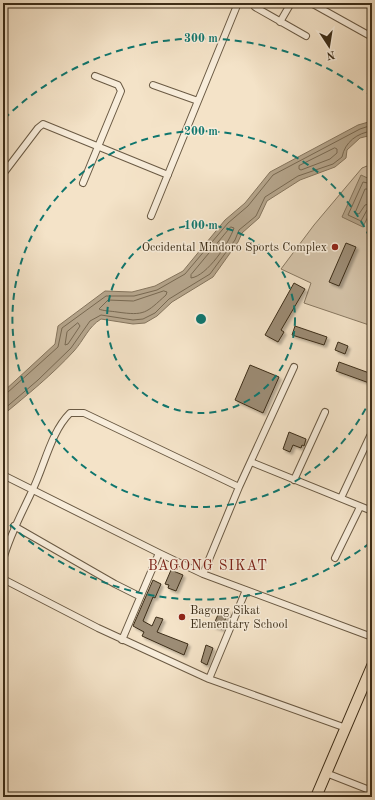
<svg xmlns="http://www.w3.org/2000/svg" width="375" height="800" font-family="'Old Standard TT',serif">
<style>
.green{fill:#d5c4aa;stroke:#887861}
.water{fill:#b5a58c;stroke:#85755e}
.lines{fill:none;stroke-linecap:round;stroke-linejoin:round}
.shore{stroke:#786952;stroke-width:1}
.building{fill:#9c8c74;stroke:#3c2d18;filter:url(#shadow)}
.street-casing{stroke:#6a5a44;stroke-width:8}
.primary-casing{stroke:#3c2d18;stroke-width:12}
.street{stroke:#f8eddb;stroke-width:6}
.primary{stroke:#f4e3c8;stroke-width:10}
.ring{fill:none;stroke:#0f766e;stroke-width:2;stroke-dasharray:7 5}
.poi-dot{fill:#8f2418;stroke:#f8eddb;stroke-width:1.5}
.labels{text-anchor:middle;stroke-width:3;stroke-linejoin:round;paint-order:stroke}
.poi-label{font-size:12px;fill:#3c2d18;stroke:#f8eddb;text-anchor:end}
.quarter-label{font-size:14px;letter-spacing:1px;fill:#7a1f14;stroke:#f8eddb}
.centre{fill:#0f766e;stroke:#f8eddb;stroke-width:2}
.ring-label{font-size:12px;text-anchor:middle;font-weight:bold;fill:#0f766e;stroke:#f8eddb;stroke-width:3;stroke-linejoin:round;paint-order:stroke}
</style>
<defs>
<filter id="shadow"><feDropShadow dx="2.5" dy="2.5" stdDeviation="1" flood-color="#0004"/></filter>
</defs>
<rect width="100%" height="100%" fill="#f4e3c8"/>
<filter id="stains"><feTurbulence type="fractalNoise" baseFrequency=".005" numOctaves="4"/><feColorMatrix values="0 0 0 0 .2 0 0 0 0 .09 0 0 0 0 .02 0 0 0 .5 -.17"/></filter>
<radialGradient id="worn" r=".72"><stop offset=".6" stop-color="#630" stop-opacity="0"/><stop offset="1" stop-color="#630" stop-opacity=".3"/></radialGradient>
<path class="green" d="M 372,164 L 372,326 L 304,303 L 311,283 L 281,269 L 314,225 L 362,168 Z"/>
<path class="water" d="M 372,121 L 372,135 L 360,138 L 347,150 L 346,158 L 335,167 L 300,180 L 267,201 L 259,218 L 242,233 L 238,242 L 213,277 L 172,302 L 157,316 L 145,323 L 133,324 L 101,319 C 88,327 84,340 74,351 C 52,375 27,395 3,415 L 3,392 L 55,344 L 58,326 L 105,291 L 132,292 L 155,286 L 183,271 L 225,220 L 245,203 L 270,172 L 358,125 Z
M 361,175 L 372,180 L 372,208 L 363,227 L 342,217 Z"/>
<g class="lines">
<path class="shore" d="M 335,148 L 337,149 L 337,153 L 330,159 L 301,170 L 299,169 L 299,166 Z
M 372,184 L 363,182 L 348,215 L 361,221 L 367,210 L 372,208
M 372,189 L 365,189 L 355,213 L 359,214 L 365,205 L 372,203
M 231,227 L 234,228 C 229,243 207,276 191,278 L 191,275 Z
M 164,291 L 167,292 L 166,295 C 146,313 145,316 117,312 C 111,311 103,311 99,309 L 108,300 L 133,301 Z
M 78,323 L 80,326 L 68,344 L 65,345 L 67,332 Z
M 3,394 L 7,393 L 58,347 L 62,328 L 106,296 L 134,296 L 157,290 L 185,274 L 228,223 L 248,206 L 273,175 L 360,129 L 372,125
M 3,410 L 38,380 L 71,348 L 90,321 L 101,315 L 133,320 L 143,319 L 155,313 L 169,299 L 210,274 L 235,240 L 239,230 L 256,216 L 265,197 L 298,176 L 333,164 L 342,157 C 345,142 357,133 372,131"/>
</g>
<path class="building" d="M 346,243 L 356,247 L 339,286 L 329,282 Z
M 294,283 L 305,289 L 281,330 L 284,332 L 278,342 L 265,335 Z
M 295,326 L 327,337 L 324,345 L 292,335 Z
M 338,342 L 348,346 L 345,354 L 335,350 Z
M 339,362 L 372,374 L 372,384 L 336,371 Z
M 250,365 L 279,377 L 263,413 L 235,400 Z
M 289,432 L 306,439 L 304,446 L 302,445 L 301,448 L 293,445 L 290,452 L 283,449 Z
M 171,570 L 183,575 L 176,591 L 168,588 L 169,585 L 165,584 Z
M 153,580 L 161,584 L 155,598 L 153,597 L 143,621 L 152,626 L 156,617 L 163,619 L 157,632 L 188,644 L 184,655 L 142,636 L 144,632 L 133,626 Z
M 221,608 L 228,611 L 222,629 L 213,626 Z
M 206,645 L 213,648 L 207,665 L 201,662 Z"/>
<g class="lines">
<defs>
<path id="street" d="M 311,3 L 372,37
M 255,7 L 306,36
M 280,22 L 291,3
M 153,85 L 198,101
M 3,174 L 38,128 L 43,124 L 168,175
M 83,183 L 121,91 L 118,85 L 95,76
M 151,216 L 238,3
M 251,462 L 372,511
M 3,475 L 159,553 L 203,574 L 372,637
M 294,480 L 325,412
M 341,498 L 370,436
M 14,526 L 115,584 L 139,596
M 335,558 L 360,507
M 3,560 C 10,534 22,513 33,489 C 45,464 51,432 70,413 L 84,413 L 239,487
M 203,574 L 239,487 L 294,367
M 3,579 L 98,628 L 209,679 L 346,728
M 122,640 L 159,553
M 209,679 L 246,590
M 326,773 L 372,791"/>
<path id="primary" d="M 316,797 L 372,666"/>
</defs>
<use href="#street" class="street-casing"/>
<use href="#primary" class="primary-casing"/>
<use href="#street" class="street"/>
<use href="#primary" class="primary"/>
</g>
<g class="ring">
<circle cx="201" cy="319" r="94"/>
<path d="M371 398A188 188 0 1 1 371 240"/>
<path d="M370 543A281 281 0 0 1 4 519M4 119A281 281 0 0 1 370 95"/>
</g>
<g class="poi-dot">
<circle cx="335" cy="247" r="4"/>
<circle cx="182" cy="617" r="4"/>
</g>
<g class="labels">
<g class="poi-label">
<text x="327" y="251">Occidental Mindoro Sports Complex</text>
<text x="190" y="614" text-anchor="start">Bagong Sikat<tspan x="190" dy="14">Elementary School</tspan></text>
</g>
<g class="quarter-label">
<text x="208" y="570">BAGONG SIKAT</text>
</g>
</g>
<circle cx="201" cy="319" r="6" class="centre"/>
<g class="ring-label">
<text x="201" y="42">300 m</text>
<text x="201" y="135">200 m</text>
<text x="201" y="229">100 m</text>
</g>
<rect width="375" height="800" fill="none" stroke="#f4e3c8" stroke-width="16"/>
<rect x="4" y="4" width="367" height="792" fill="none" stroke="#3c2d18" stroke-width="2"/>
<rect x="8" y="8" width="359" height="784" fill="none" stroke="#3c2d18"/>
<g transform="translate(329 46) rotate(168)" stroke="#f8eddb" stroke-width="3" paint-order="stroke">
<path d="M0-3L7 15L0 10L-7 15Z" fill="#3c2d18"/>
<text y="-6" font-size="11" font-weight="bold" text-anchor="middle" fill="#3c2d18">N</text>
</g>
<rect width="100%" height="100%" filter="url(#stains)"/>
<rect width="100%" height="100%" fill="url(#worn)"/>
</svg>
